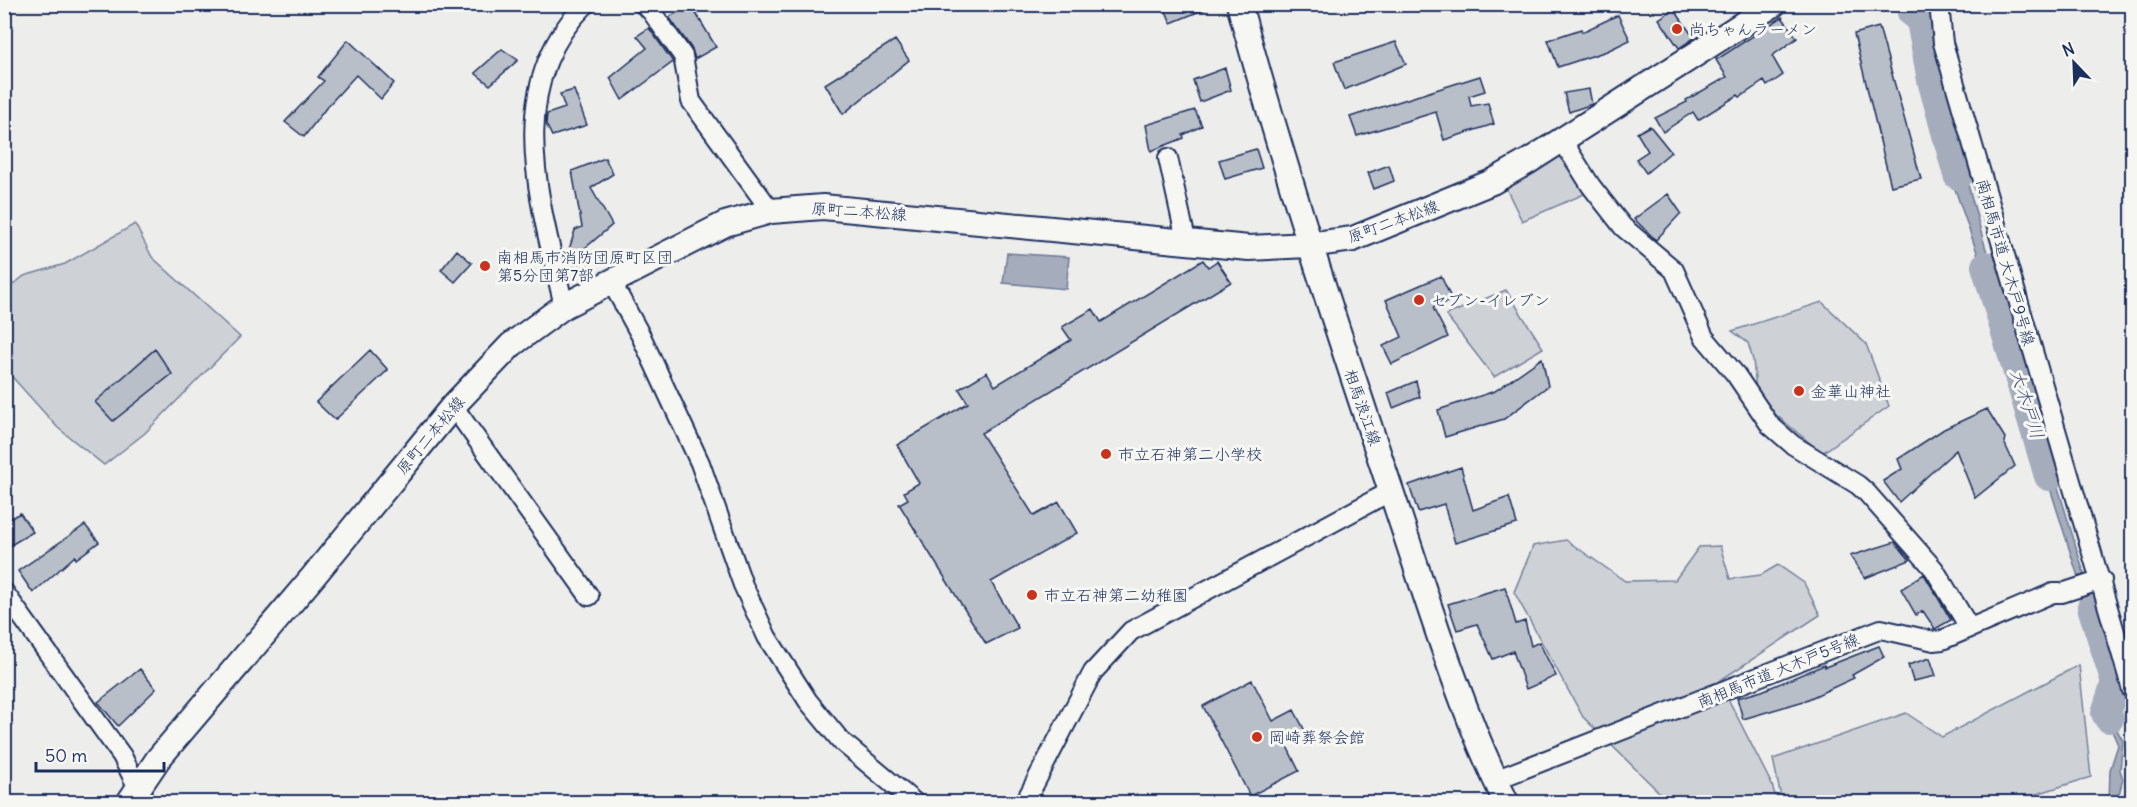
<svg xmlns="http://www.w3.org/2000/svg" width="2137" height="807" font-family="Delius,'Klee One',sans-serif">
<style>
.green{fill:#ced2d7;stroke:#74809a;stroke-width:1.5}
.water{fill:#a5acbc;stroke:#6e7a96;stroke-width:1.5}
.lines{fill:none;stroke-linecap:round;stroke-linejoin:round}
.river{stroke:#a5acbc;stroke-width:30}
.building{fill:#b9bfc8;stroke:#1b2f5e;stroke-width:1.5}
.minor-casing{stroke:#1b2f5e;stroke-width:22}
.major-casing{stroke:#1b2f5e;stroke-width:28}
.minor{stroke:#f6f6f2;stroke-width:18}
.major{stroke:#f6f6f2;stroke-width:24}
.poi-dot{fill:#c8321e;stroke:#f6f6f2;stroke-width:2}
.labels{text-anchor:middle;stroke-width:6;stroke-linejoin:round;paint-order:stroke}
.poi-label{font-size:16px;fill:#1b2f5e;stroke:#f6f6f2;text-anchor:start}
.street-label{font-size:16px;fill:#1b2f5e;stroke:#f6f6f2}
.water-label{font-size:18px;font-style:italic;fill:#44547a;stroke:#f6f6f2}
</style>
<rect width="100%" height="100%" fill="#edeeec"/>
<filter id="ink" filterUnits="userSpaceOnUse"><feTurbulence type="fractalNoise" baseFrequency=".0167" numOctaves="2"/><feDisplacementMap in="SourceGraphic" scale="12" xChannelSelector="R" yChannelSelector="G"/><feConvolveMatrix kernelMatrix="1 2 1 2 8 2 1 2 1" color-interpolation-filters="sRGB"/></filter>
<g filter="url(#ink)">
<path class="green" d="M 1560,154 L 1589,192 L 1522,221 L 1505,186 Z
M 135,224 L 152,257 L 240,337 L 145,433 L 104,465 L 58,428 L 5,369 L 5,291 L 24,276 L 65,264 Z
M 1506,290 L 1543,348 L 1494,377 L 1446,315 Z
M 1822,302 L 1866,344 L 1889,406 L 1822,453 L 1757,399 L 1753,360 L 1748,343 L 1732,331 Z
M 1566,540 L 1625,581 L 1675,580 L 1699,547 L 1720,546 L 1730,579 L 1761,575 L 1778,565 L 1804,583 L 1820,615 L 1719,681 L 1772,785 L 1777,802 L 1669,802 L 1583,717 L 1514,592 L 1533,546 Z
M 2079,665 L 2091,777 L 2011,802 L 1782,802 L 1773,759 L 1906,713 L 1942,737 Z"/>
<path class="water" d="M 1908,5 L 1912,5 L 1925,18 L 1933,58 L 1983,239 L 2118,686 L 2109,715 L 2123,741 L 2120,770 L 2123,779 L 2117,802 L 2109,802 L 2110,770 L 2118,745 L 2105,715 L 2113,688 L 2045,472 L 2027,392 L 1997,324 L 2005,313 L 1994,301 L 1948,169 L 1947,116 L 1934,100 L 1916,21 L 1907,14 Z
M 1007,253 L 1069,257 L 1066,289 L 1003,283 Z"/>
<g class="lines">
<path class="river" d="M 1912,4 L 1912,12 L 1921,21 L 1932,80 L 1958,175
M 1986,266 L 2049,476
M 2092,607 L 2116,682 L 2106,713 L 2109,718"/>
</g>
<path class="building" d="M 1163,4 L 1215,4 L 1215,5 L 1171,23 Z
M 691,5 L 716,47 L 695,59 L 692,49 L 669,17 Z
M 1674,9 L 1694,38 L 1679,48 L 1659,19 Z
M 1618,15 L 1630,40 L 1607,51 L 1558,67 L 1548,40 L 1581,29 L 1582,32 Z
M 1782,17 L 1797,38 L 1772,56 L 1783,75 L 1767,86 L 1764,81 L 1740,97 L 1738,95 L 1698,120 L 1693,112 L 1663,132 L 1655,118 L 1687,102 L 1686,100 L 1727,77 L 1716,60 Z
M 1879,27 L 1921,179 L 1891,186 L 1854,34 Z
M 649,28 L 673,62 L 622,100 L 610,78 L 647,48 L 637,36 Z
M 348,40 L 394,83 L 381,99 L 356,75 L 326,108 L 304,137 L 285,122 L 324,81 L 318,77 Z
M 895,40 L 909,60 L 843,114 L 825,84 Z
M 1396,42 L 1406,64 L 1344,90 L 1334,62 Z
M 502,49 L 518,60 L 490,85 L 475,73 Z
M 1225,68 L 1231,90 L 1200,102 L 1193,80 Z
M 1480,76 L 1485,91 L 1469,96 L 1471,106 L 1488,103 L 1494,124 L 1444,140 L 1436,112 L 1357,136 L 1350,117 Z
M 1589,89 L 1592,104 L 1569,112 L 1564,93 Z
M 574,90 L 587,125 L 552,136 L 546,124 L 547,114 L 565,108 L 560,94 Z
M 1195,110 L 1202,126 L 1183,135 L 1184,138 L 1151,151 L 1146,125 Z
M 1650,126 L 1671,152 L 1646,173 L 1636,159 L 1648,151 L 1637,133 Z
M 1256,149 L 1262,168 L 1225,179 L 1219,160 Z
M 605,158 L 613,174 L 591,188 L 612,225 L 584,249 L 594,270 L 580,274 L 572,259 L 565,263 L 575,230 L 582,227 L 572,171 Z
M 1389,165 L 1394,181 L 1374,189 L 1368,173 Z
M 1668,194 L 1681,213 L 1656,240 L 1634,219 Z
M 457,250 L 472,263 L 455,282 L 441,270 Z
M 1203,260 L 1208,267 L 1217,261 L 1231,282 L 981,433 L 1034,516 L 1059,502 L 1077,533 L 991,582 L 1018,628 L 986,644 L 899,504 L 908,499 L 904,492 L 919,483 L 897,445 L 968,403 L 959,389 L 987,372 L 995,386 L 1071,340 L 1062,327 L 1093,309 L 1101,322 Z
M 1441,276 L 1452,300 L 1433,308 L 1448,337 L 1392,364 L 1383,346 L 1402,337 L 1386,300 Z
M 155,349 L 172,374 L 113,421 L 95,402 Z
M 370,350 L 388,370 L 335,420 L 316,402 Z
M 1542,358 L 1548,386 L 1504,419 L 1445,437 L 1438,410 L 1495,391 Z
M 1416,381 L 1420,397 L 1393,408 L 1388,393 Z
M 1987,409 L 2005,438 L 2004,442 L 2015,466 L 1975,498 L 1956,450 L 1899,502 L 1883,481 L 1902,469 L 1898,459 L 1944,429 Z
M 1461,467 L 1473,510 L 1509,497 L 1517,524 L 1455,543 L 1444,504 L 1418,512 L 1409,485 Z
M 20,513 L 33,532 L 4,549 L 4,522 Z
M 85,525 L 99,542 L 76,559 L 75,556 L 33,593 L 18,571 Z
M 1895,542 L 1910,560 L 1865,578 L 1850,556 Z
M 1924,574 L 1951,620 L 1935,629 L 1923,611 L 1916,615 L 1901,589 Z
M 1505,587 L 1516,624 L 1525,621 L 1531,646 L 1539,642 L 1556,676 L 1526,689 L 1513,651 L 1493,659 L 1477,624 L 1457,630 L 1448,604 Z
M 1879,646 L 1884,657 L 1852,675 L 1854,678 L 1804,701 L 1743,719 L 1737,698 L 1762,691 L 1824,665 L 1825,667 Z
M 1930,658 L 1936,676 L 1913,681 L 1908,665 Z
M 140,669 L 156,689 L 118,726 L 98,702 Z
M 1252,680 L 1273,721 L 1294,710 L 1305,731 L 1285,742 L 1299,771 L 1250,796 L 1203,706 Z"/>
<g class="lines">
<defs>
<path id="minor" d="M 643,4 L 651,11 L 683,56 L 691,101 L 771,211
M 1939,4 L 1943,43 L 2132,690
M 1562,140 L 1591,186 L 1623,227 L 1674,270 L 1704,337 L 1736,375 L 1770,425 L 1793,445 L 1858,485 L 1867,493 L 1934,569 L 1969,627
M 1168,158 L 1186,240
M 612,283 L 641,336 L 700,463 L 743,585 L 767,637 L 808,701 L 841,741 L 914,802
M 564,306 C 541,205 501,87 586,4
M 453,406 L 589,596
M 4,592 L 122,756 L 145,802
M 1495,780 L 1881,629 L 1934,641 L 1942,640 L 2053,593 L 2062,593 L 2102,580
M 1025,802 L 1093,672 L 1131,631 L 1391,491"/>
<path id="major" d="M 1239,4 C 1284,169 1336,327 1390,488 C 1426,594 1457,702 1506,802
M 129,802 L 158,759 L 312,578 L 453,406 L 511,345 L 564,306 L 725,224 L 771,211 L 823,207 L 1249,248 L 1308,245 L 1353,239 L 1492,182 L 1529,161 L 1774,4"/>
</defs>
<use href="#minor" class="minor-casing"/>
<use href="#major" class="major-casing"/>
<use href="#minor" class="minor"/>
<use href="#major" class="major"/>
</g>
</g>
<g class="poi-dot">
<circle cx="1677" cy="29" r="6"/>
<circle cx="485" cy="266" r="6"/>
<circle cx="1419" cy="300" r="6"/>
<circle cx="1799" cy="391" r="6"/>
<circle cx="1106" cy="454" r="6"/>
<circle cx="1032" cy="595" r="6"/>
<circle cx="1257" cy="737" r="6"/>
</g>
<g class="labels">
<g class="poi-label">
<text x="1689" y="35">尚ちゃんラーメン</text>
<text x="497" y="263">南相馬市消防団原町区団<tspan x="497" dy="18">第5分団第7部</tspan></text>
<text x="1431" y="306">セブン-イレブン</text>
<text x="1811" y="397">金華山神社</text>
<text x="1118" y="460">市立石神第二小学校</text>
<text x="1044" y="601">市立石神第二幼稚園</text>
<text x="1269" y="743">岡崎葬祭会館</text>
</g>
<g class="street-label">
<text transform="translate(859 211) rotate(4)" y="6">原町二本松線</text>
<text transform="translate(1393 221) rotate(-20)" y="6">原町二本松線</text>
<text transform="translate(2006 262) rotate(74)" y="6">南相馬市道 大木戸9号線</text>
<text transform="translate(1363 407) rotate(71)" y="6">相馬浪江線</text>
<text transform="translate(430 435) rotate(-50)" y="6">原町二本松線</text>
<text transform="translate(1778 670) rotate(-22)" y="6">南相馬市道 大木戸5号線</text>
</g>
<g class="water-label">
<text transform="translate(2027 404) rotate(72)" y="6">大木戸川</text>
</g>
</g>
<rect width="2137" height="807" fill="none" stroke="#f6f6f2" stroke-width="24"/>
<rect x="12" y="12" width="2113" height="783" fill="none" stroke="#1b2f5e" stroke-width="2" filter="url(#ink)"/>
<g transform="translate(2074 63) rotate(337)" stroke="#f6f6f2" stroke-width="4.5" paint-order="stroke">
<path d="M0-4.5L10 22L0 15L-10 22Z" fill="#1b2f5e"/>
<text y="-9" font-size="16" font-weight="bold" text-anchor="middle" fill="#1b2f5e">N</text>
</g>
<path d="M36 762v9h128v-9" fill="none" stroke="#1b2f5e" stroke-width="3"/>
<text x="45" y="762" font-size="18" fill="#1b2f5e" stroke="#f6f6f2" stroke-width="4.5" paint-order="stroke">50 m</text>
</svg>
